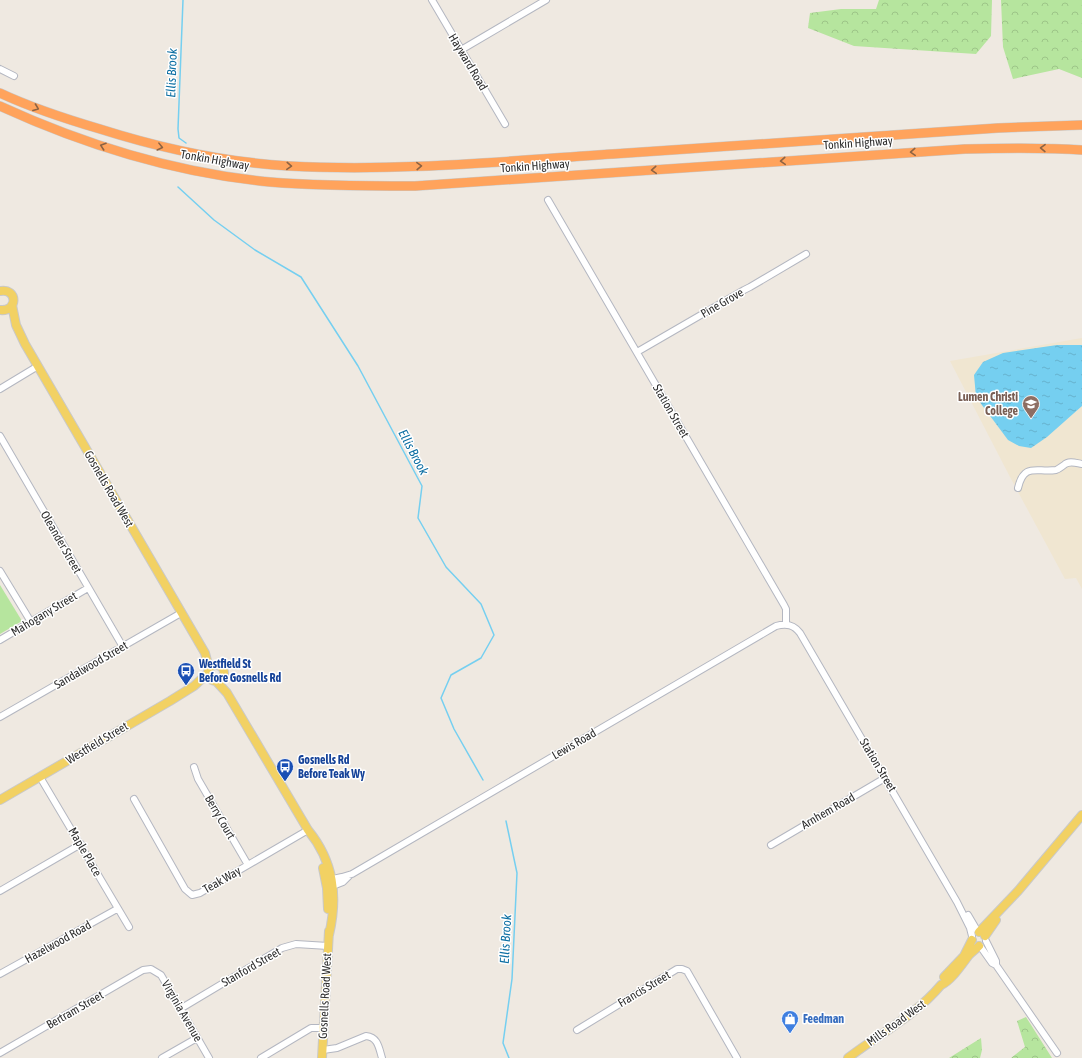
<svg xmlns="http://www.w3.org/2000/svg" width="1082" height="1058" font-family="'Asap Condensed',sans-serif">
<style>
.education{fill:#f0e6d1}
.grass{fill:#b6e59e}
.forest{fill:url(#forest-crowns)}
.water{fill:url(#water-ripples)}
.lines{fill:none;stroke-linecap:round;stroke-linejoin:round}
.stream{stroke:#75cff0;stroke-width:1.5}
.minor-casing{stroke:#b4b7c1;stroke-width:8}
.major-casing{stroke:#c9c9c9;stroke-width:10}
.highway-casing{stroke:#c9c9c9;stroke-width:10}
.minor{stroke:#fff;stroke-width:6}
.major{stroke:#f2d163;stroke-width:8}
.highway{stroke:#ffa35c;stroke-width:9}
.oneway{stroke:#8c6343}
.labels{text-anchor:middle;stroke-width:3;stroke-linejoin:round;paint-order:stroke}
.street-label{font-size:12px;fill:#2e2e2e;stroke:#fff}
.education-label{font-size:12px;font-weight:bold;fill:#785e54;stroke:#fff;text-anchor:end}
.transit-label{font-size:12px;font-weight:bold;fill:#164399;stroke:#fff;text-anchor:start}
.shop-label{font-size:12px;font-weight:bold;fill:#366cbe;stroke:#fff;text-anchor:start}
.water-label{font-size:13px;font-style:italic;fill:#0d6fa3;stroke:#fff}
</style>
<defs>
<pattern id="forest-crowns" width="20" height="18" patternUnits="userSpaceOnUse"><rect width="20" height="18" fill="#b6e59e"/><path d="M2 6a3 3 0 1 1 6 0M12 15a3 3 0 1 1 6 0" fill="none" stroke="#9dc588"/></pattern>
<pattern id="water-ripples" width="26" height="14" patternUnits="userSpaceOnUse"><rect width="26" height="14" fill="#75cff0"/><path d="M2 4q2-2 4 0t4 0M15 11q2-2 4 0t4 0" fill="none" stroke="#66b2ce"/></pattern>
</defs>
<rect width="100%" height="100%" fill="#efe9e1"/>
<path class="education" d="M 1082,338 L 1082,589 L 1076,578 L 1065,579 L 1010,477 L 950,361 Z"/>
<path class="grass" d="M 0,585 L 22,621 L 0,634 Z"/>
<path class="forest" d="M 879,0 L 992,0 L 991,36 L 976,54 L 854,46 L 808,28 L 810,13 L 841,9 L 876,9 Z
M 1001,0 L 1082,0 L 1082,78 L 1059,69 L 1013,79 L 1003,47 Z
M 1026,1017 L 1052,1058 L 1011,1058 L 1025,1047 L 1017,1021 Z
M 981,1038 L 982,1050 L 980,1058 L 949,1058 Z"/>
<path class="water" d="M 1057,345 L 1082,345 L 1082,406 L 1047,437 L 1031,448 L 1019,446 L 1008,440 L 976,397 L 974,375 L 983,362 L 1003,353 Z"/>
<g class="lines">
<path class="stream" d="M 183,0 L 178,129 L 179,138 L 186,143
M 178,187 L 214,220 L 255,250 L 301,277 L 358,366 L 422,486 L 418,518 L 446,567 L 481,604 L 494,635 L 481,658 L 451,675 L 441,698 L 454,729 L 483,780
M 506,821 L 517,873 L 512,979 L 503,1043 L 509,1058"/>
<defs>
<path id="minor" d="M 432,0 L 505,124
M 461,50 L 546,0
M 0,69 L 14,76
M 548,200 L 784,605 L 786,609 L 786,624
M 637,352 L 744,290 L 750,287 L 806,254
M 0,389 L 38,366
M 0,436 L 123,647
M 1018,488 C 1024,462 1037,473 1056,470 C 1059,469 1061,467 1064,465 C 1069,460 1076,463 1082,464
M 0,571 L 31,622
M 0,640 L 88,588
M 0,717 L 181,613
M 194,767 L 198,779 L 248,865
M 40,777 L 129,927
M 134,799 L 185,889 L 192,895 L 200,893 L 308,830
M 771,845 L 885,778
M 328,880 L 342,877 L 352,874 L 776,626 C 787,623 794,625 800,633 L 957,902 L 970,928 L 972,936
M 330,887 L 343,882 L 349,876
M 0,891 L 81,844
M 968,915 L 978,932
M 986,941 L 996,961 L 996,965
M 980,946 L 992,963 L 996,965 L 1057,1053
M 0,974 L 117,909
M 180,1009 L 282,948 L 296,944 L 328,946
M 577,1030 L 677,969 L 682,969 L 687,971 L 737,1058
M 323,1050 L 337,1048 L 366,1036 C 378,1037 379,1048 382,1058
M 0,1053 L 136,974 L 143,970 L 151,969 L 161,975 L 209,1058
M 162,1058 L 197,1038
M 261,1058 L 311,1028 L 324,1028"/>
<path id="major" d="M 0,291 C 18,288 18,312 0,310
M 12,305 L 16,325 L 25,344 L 205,653 L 209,668
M208 673a8 8 0 1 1 16 0a8 8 0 1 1-16 0Z
M 216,681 L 227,693 L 308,830 C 334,862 338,896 329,935
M 0,800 L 170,701 L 194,686 L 208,673
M 323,868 L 327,888 L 328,909
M 979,932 L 1018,891 L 1082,815
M 985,936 L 996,920
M 944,977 L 964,956 L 972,940
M 322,1058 L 329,931
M 848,1058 C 879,1034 915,1016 941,985 C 951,981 962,964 969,955 C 972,952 976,949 979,946"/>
<path id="highway" d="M 0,93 C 32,108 66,119 100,129 C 163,149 223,162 289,166 C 397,172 505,161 613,154 C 741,145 870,137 998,128 L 1082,125
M 0,106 C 85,145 177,173 270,182 C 318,186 366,186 415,186 L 965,149 C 1004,148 1043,147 1082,150"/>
</defs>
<use href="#minor" class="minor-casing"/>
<use href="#major" class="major-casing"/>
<use href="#highway" class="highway-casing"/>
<use href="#minor" class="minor"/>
<use href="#major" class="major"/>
<use href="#highway" class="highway"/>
</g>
<defs><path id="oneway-chevron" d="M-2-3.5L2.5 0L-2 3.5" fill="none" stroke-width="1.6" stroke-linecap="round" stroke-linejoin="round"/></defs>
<g class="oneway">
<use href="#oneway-chevron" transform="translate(36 108) rotate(21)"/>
<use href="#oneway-chevron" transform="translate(103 146) rotate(-161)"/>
<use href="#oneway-chevron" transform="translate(160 147) rotate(14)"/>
<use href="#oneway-chevron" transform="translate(1043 148) rotate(-179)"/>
<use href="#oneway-chevron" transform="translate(913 152) rotate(177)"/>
<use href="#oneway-chevron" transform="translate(783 161) rotate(176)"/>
<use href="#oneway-chevron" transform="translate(289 166) rotate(3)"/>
<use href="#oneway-chevron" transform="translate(419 166) rotate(-2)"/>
<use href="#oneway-chevron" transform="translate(654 170) rotate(176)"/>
</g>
<defs>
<symbol id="school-pin" viewBox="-11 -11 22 30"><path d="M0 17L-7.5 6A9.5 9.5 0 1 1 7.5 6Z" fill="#8d6e63" stroke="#fff"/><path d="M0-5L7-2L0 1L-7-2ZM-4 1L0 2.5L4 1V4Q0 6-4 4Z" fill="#fff"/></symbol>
<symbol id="bus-pin" viewBox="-11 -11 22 30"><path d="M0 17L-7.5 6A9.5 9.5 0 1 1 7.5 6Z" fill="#1a4fb4" stroke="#fff"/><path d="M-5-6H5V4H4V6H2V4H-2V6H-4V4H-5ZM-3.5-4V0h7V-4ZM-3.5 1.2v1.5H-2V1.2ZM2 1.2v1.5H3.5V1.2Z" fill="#fff"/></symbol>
<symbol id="shop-pin" viewBox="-11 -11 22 30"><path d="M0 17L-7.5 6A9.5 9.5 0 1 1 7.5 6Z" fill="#3f7fe0" stroke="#fff"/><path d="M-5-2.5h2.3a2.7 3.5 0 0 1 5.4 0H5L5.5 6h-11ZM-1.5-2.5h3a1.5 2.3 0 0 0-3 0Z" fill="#fff"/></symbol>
</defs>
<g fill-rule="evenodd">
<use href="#school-pin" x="1021" y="394" width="20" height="27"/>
<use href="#bus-pin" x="176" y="661" width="20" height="27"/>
<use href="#bus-pin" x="275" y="757" width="20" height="27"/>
<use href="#shop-pin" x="780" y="1009" width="20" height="27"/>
</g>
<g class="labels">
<g class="street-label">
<text transform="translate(468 62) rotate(59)" y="4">Hayward Road</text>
<text transform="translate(858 143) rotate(-4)" y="4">Tonkin Highway</text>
<text transform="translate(215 160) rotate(10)" y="4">Tonkin Highway</text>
<text transform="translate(535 166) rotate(-4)" y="4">Tonkin Highway</text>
<text transform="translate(722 303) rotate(-30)" y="4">Pine Grove</text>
<text transform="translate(671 411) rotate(60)" y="4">Station Street</text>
<text transform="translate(109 489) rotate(60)" y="4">Gosnells Road West</text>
<text transform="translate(61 542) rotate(60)" y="4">Oleander Street</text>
<text transform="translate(44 614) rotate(-31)" y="4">Mahogany Street</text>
<text transform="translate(91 665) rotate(-30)" y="4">Sandalwood Street</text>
<text transform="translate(97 743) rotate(-31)" y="4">Westfield Street</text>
<text transform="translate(574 744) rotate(-30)" y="4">Lewis Road</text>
<text transform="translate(878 765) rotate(59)" y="4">Station Street</text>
<text transform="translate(828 811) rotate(-30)" y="4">Arnhem Road</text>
<text transform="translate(220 817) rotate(60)" y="4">Berry Court</text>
<text transform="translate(85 852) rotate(60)" y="4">Maple Place</text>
<text transform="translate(222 880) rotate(-30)" y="4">Teak Way</text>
<text transform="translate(58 942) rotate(-29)" y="4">Hazelwood Road</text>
<text transform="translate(251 967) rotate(-30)" y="4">Stanford Street</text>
<text transform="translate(644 989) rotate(-31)" y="4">Francis Street</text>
<text transform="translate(325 996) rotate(-87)" y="4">Gosnells Road West</text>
<text transform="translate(75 1010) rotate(-30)" y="4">Bertram Street</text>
<text transform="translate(182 1011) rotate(60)" y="4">Virginia Avenue</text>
<text transform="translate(896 1023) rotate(-36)" y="4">Mills Road West</text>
</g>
<g class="education-label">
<text x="1018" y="401">Lumen Christi<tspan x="1018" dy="14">College</tspan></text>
</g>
<g class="transit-label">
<text x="199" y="668">Westfield St<tspan x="199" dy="14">Before Gosnells Rd</tspan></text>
<text x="298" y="764">Gosnells Rd<tspan x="298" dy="14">Before Teak Wy</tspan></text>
</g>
<g class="shop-label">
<text x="803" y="1023">Feedman</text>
</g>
<g class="water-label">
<text transform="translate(171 73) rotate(-88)" y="5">Ellis Brook</text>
<text transform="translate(414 452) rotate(62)" y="5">Ellis Brook</text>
<text transform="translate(505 939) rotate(-87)" y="5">Ellis Brook</text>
</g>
</g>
</svg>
